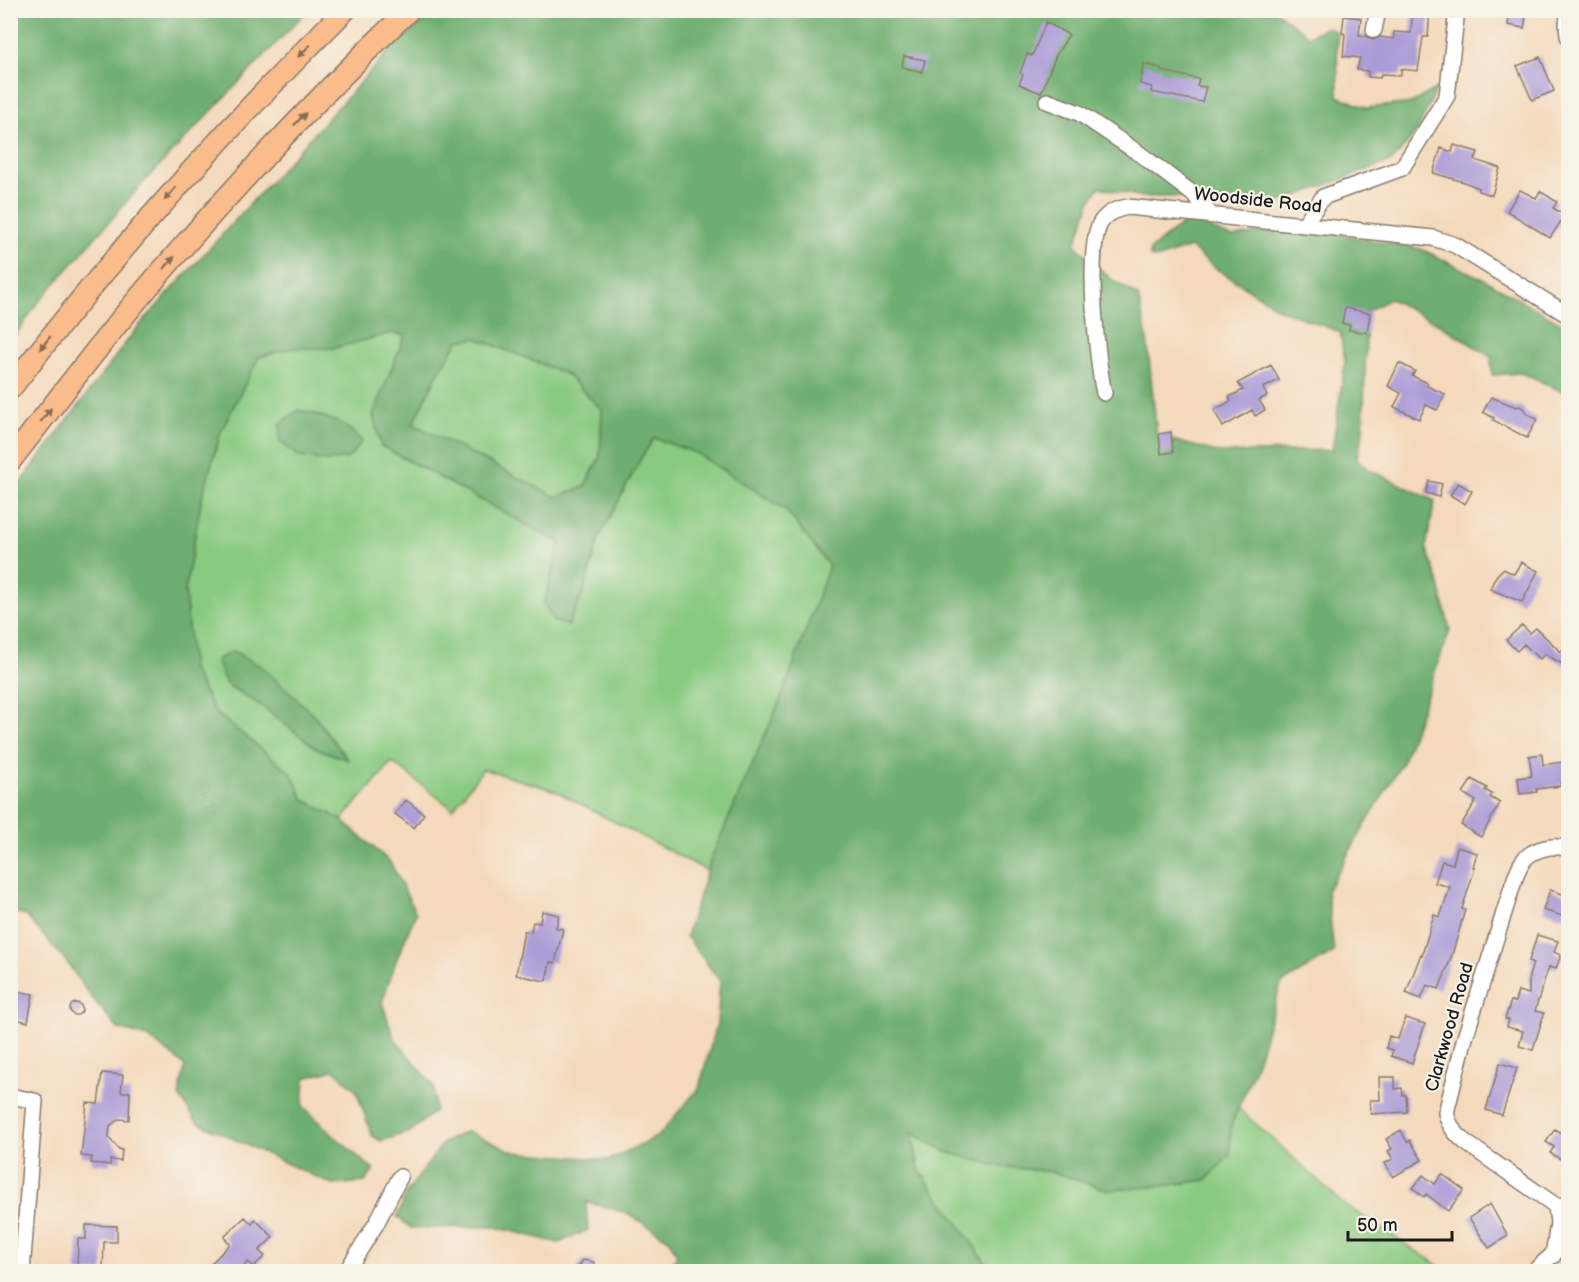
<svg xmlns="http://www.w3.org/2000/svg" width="1579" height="1282" font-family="'Balsamiq Sans',sans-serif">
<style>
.green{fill:#89ca81;stroke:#52734e;stroke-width:1.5;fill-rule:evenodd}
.forest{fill:#6eae6f;stroke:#456546;stroke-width:1.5;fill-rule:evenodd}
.building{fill:#ab9bd7}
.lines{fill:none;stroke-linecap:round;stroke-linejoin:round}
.minor-casing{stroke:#887a6c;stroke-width:18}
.highway-casing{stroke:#887a6c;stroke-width:24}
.minor{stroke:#fff;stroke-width:15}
.highway{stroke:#f9bc8a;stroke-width:21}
.oneway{fill:#8a6c53}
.labels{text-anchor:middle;stroke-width:4.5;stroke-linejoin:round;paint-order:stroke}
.street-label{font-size:18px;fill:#1c1c1c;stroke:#f7f3e8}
</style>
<rect width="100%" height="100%" fill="#f7f3e8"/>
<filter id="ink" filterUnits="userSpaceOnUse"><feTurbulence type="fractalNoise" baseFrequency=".0167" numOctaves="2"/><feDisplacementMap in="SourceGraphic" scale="12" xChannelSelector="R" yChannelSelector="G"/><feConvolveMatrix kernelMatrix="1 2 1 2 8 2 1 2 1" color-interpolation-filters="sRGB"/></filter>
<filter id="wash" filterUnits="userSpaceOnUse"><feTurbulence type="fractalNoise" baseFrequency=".008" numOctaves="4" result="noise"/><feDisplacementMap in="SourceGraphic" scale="24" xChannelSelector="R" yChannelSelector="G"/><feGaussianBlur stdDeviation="1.35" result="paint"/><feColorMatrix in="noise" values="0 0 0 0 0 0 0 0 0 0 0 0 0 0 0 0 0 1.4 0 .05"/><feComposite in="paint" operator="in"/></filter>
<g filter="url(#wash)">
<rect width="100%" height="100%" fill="#f4d9bb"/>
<path class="green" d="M 391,333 L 405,335 L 373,415 L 381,446 L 561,543 L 544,602 L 553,621 L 568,625 L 584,591 L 599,538 L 641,458 L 654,438 L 696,453 L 786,510 L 830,566 L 782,696 L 707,871 L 556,791 L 483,769 L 453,809 L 392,762 L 342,820 L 304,800 L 291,773 L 216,713 L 192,670 L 185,591 L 201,500 L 221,431 L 259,357 L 292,348 L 335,348 ZM 226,684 L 312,713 L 347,759 L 316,748 L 259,704 Z
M 476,338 L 566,374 L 602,410 L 600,457 L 584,487 L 556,497 L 412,424 L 437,375 L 458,341 Z
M 1238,1108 L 1345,1205 L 1447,1271 L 992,1271 L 919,1170 L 912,1132 L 947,1152 L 997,1166 L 1053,1172 L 1108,1190 L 1160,1186 L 1206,1180 L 1230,1155 L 1231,1125 Z"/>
<path class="forest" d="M 11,10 L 307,11 L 144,182 L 37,304 L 11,342 L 10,160 L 13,75 L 10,72 Z
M 435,11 L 1276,11 L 1308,36 L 1328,27 L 1337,33 L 1338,96 L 1366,108 L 1412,103 L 1437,88 L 1417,132 L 1392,161 L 1272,205 L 1176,197 L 1142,197 L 1099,187 L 1090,202 L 1075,245 L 1111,279 L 1138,296 L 1147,337 L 1157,436 L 1220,453 L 1332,450 L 1345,362 L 1340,332 L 1281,310 L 1215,268 L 1190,247 L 1159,258 L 1150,257 L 1150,250 L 1178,227 L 1190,221 L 1232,237 L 1297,227 L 1421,249 L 1485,280 L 1568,327 L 1568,394 L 1521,373 L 1492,375 L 1491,357 L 1439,324 L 1390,299 L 1367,311 L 1363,432 L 1357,459 L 1368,469 L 1435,501 L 1426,547 L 1438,580 L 1450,630 L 1403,761 L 1327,890 L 1334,952 L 1281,984 L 1255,1068 L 1231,1125 L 1230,1155 L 1206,1180 L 1160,1186 L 1108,1190 L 1053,1172 L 997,1166 L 947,1152 L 912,1133 L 919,1170 L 992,1271 L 667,1271 L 677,1255 L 669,1239 L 627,1213 L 586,1202 L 588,1230 L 559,1243 L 495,1227 L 411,1228 L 397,1217 L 407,1192 L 443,1143 L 467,1131 L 514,1152 L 609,1160 L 658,1136 L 699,1088 L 717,1023 L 720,981 L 686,936 L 710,861 L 782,696 L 829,566 L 786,510 L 696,453 L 654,438 L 641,458 L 599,538 L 584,591 L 568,626 L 553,621 L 544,602 L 561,543 L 381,446 L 373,415 L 405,335 L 391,333 L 335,348 L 292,348 L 259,357 L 221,431 L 201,501 L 185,591 L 192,670 L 216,713 L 291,773 L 304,800 L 342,820 L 390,862 L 416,913 L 396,961 L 382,1002 L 394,1038 L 434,1086 L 435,1111 L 410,1132 L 381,1141 L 372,1136 L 356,1090 L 334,1070 L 305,1078 L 303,1106 L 333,1135 L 374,1170 L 365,1182 L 333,1185 L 197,1122 L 179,1096 L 185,1066 L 148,1037 L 118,1029 L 88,993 L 67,962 L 26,916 L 11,911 L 11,495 L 137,328 L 389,51 ZM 476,338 L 566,374 L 602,410 L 600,457 L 585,487 L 556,497 L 413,424 L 437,375 L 458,341 Z
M 298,410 L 316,414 L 343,424 L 362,441 L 349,458 L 326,461 L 300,457 L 280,442 L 280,424 Z
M 233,651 L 262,667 L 312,713 L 348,760 L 316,748 L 259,704 L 226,684 L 216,660 Z"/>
<g id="blocks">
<path class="building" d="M 1419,10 L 1430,10 L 1428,37 L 1423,37 L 1418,71 L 1401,69 L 1401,75 L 1381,74 L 1380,78 L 1368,77 L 1368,71 L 1357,70 L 1360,58 L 1343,56 L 1345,34 L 1342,33 L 1344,16 L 1361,18 L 1359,35 L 1366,36 L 1373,40 L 1380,37 L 1394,39 L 1394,32 L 1411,33 L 1412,17 L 1417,17 Z
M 1510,10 L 1527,10 L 1524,28 L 1508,25 Z
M 1046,22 L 1069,35 L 1056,55 L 1041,93 L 1019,84 L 1023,75 L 1020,73 L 1027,54 L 1032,56 Z
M 904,56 L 925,60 L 922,72 L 902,67 Z
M 1540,57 L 1554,91 L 1532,100 L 1517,66 Z
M 1144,64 L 1161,68 L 1161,71 L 1199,79 L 1197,86 L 1206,87 L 1202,102 L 1151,92 L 1152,87 L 1140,84 Z
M 1454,145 L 1478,152 L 1475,160 L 1500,168 L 1492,195 L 1478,191 L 1479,188 L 1464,182 L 1433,173 L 1441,148 L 1452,152 Z
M 1520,190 L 1536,198 L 1540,191 L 1557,202 L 1553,208 L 1565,215 L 1550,238 L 1507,211 Z
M 1345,308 L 1370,313 L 1367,333 L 1349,330 L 1350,325 L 1342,323 Z
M 1399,363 L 1415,371 L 1412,376 L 1428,383 L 1427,386 L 1445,394 L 1437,410 L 1426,405 L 1419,419 L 1394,407 L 1401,393 L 1388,386 Z
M 1271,365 L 1279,380 L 1263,388 L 1267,396 L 1259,400 L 1265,410 L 1255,416 L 1252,410 L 1223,427 L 1214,410 L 1231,401 L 1229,397 L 1243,390 L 1238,383 Z
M 1491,397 L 1516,407 L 1520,406 L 1524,409 L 1526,413 L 1537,419 L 1527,438 L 1493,420 L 1494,418 L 1483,412 Z
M 1171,432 L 1173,452 L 1161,454 L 1159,434 Z
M 1429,481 L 1442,484 L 1439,497 L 1426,493 Z
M 1458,483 L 1472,491 L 1465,504 L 1450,495 Z
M 1521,562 L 1538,571 L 1522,602 L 1490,589 L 1496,576 L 1503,569 L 1514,574 Z
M 1522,625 L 1530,633 L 1536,628 L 1561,652 L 1569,640 L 1569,668 L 1545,654 L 1540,659 L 1524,644 L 1517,651 L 1506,640 Z
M 1542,754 L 1543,765 L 1569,761 L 1569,782 L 1560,783 L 1561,786 L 1536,789 L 1537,792 L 1520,794 L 1518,778 L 1532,776 L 1529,756 Z
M 1472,779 L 1487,788 L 1485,790 L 1492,794 L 1490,797 L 1500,803 L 1481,837 L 1461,825 L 1476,801 L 1463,793 Z
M 406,800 L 424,814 L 414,828 L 395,814 Z
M 1457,847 L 1477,853 L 1473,867 L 1475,868 L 1462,909 L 1465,910 L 1452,955 L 1439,989 L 1427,985 L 1421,999 L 1406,993 L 1421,954 L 1422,955 L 1434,915 L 1440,917 L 1450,887 L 1435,883 L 1442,861 L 1453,864 Z
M 1550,890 L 1569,896 L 1569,918 L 1543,910 Z
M 542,911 L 559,915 L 556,928 L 563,929 L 555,963 L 550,962 L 546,981 L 516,975 L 524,931 L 531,932 L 533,922 L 540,923 Z
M 1537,935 L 1558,941 L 1554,952 L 1561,955 L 1556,969 L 1549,967 L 1544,981 L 1535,1011 L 1544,1013 L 1533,1050 L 1519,1046 L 1523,1031 L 1507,1027 L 1509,1020 L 1505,1019 L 1511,1001 L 1515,1002 L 1518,991 L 1529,994 L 1529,976 L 1533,963 L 1529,961 Z
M 10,990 L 33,994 L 28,1022 L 10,1018 Z
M70 1009a6 6 0 1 1 12 0a6 6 0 1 1-12 0Z
M 1405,1018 L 1425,1024 L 1412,1063 L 1391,1056 L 1393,1050 L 1386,1048 L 1389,1036 L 1398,1039 Z
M 1500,1063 L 1517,1068 L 1502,1115 L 1486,1110 Z
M 102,1073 L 123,1075 L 121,1092 L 130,1092 L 129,1120 L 119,1119 L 110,1126 L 109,1138 L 119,1149 L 122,1150 L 121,1161 L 110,1160 L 110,1165 L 91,1163 L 92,1157 L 81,1156 L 87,1103 L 98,1104 Z
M 1379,1077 L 1395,1077 L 1395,1089 L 1402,1088 L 1403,1095 L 1406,1095 L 1407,1112 L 1371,1114 L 1370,1100 L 1380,1100 Z
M 1555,1129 L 1569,1137 L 1569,1162 L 1561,1157 L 1560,1159 L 1550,1153 L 1554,1147 L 1546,1142 Z
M 1401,1130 L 1407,1142 L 1410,1140 L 1422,1160 L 1393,1177 L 1385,1163 L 1393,1159 L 1388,1151 L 1392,1149 L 1386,1139 Z
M 1442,1174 L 1464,1190 L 1448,1211 L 1426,1194 L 1424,1197 L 1413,1188 L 1423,1175 L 1435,1184 Z
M 1490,1204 L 1508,1236 L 1489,1248 L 1469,1218 Z
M 245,1217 L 252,1224 L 255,1219 L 273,1237 L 259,1251 L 265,1256 L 253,1267 L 248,1262 L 238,1272 L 203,1272 L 230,1244 L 224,1237 Z
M 86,1225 L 117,1226 L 117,1242 L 104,1242 L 103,1272 L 77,1272 L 78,1239 L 86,1239 Z
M 583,1260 L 594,1262 L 592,1272 L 575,1272 Z"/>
</g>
</g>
<g filter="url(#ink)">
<use href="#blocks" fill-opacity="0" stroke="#887a6c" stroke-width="1.5"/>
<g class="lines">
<defs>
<path id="minor" d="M 1568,15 L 1567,24 L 1568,36
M 1374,30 L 1378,10
M 1047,101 L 1079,113 L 1140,154 L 1193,194 L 1211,215
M 1305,223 L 1323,197 L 1402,168 L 1447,96 L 1457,10
M 1104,393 C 1097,363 1085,246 1101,222 C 1108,212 1117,209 1128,207 L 1433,238 L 1455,245 L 1568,315
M 1568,849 C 1554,844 1533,848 1523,861 C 1518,867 1516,877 1513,884 L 1464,1041 L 1446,1113 C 1449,1126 1455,1133 1465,1142 L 1556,1206 L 1568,1205
M 10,1096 L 35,1101 L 22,1272
M 1553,1256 L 1558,1223 L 1556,1206
M 346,1272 L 376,1224 L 400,1177
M 1533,1272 L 1568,1241"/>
<path id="highway" d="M 10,389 C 113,255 225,129 345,10
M 10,461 C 54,405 97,347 143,293 C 227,194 315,100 409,10"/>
</defs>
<use href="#minor" class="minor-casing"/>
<use href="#highway" class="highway-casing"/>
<use href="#minor" class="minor"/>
<use href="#highway" class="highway"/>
</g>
<defs><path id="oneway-solid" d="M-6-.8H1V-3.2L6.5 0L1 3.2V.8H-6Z" transform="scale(1.5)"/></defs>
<g class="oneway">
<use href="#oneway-solid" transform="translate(304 51) rotate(136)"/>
<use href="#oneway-solid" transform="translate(300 119) rotate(-46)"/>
<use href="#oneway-solid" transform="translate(170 194) rotate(131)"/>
<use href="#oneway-solid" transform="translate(169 263) rotate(-49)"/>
<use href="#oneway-solid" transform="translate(45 343) rotate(128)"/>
<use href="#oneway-solid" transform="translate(46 415) rotate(-52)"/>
</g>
</g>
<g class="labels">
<g class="street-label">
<text transform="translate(1258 200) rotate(6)" y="6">Woodside Road</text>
<text transform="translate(1449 1027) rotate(-74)" y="6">Clarkwood Road</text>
</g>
</g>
<rect width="1579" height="1282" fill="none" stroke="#f7f3e8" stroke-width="36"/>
<path d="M1348 1231v9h104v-9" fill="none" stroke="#1c1c1c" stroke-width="3"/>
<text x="1357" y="1231" font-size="18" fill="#1c1c1c" stroke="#f7f3e8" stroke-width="4.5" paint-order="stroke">50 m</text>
</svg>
